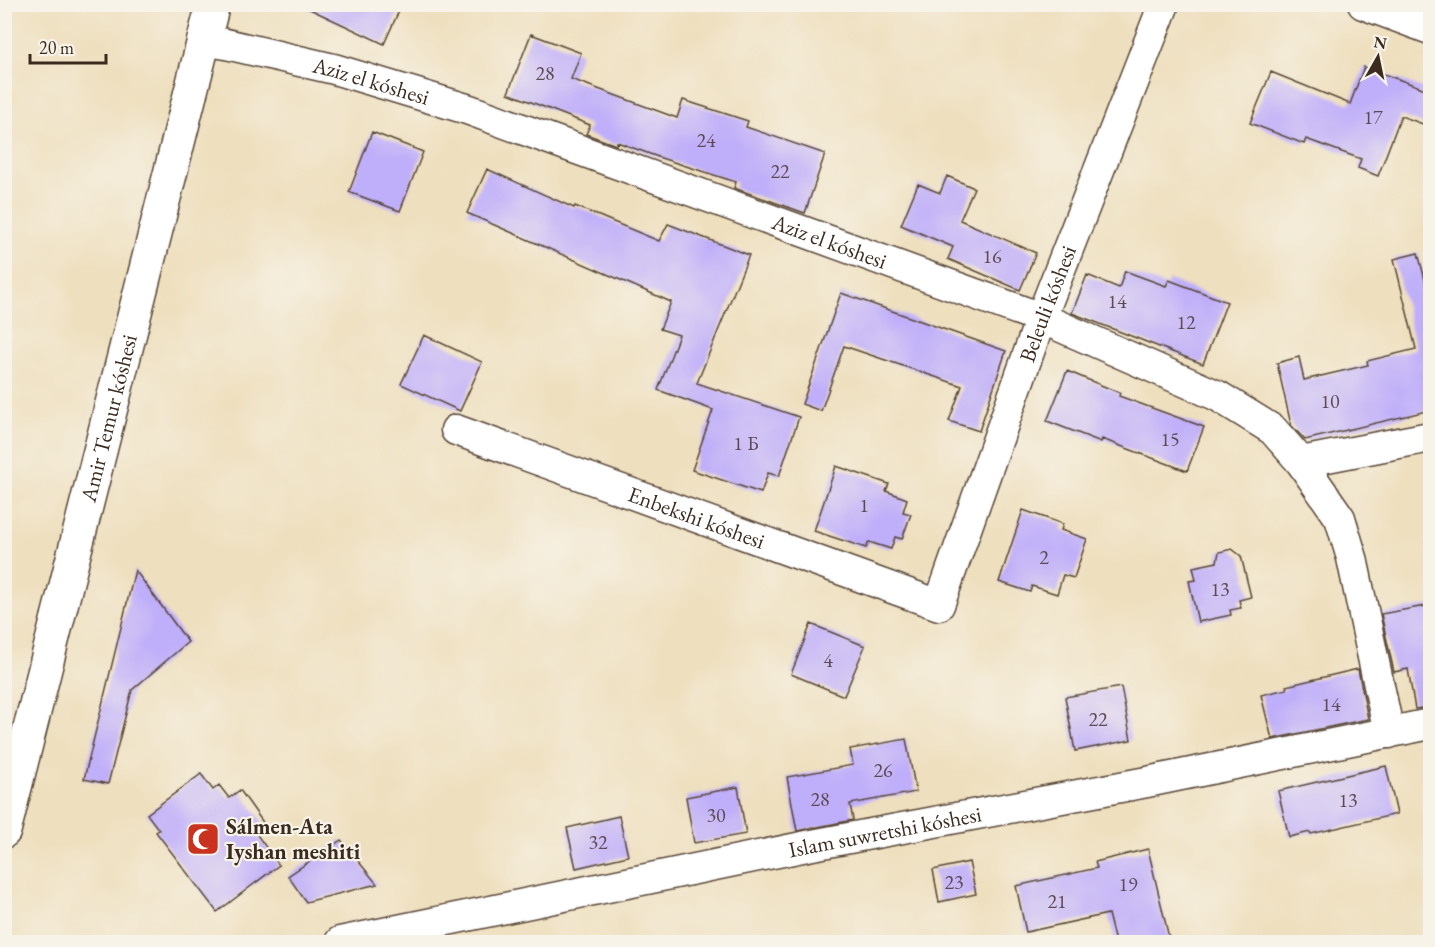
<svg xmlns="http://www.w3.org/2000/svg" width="1435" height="947" font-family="'EB Garamond',serif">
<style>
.building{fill:#bfaef9}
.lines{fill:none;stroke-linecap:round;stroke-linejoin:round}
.minor-casing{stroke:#564536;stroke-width:33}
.tertiary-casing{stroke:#564536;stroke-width:36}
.minor{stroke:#fff;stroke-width:30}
.tertiary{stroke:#fff;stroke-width:33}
.labels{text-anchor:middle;stroke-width:4.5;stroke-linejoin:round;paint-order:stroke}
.number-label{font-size:20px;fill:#5c4b55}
.street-label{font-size:22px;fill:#3b2a1e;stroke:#f7f3e8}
.poi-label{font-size:22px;font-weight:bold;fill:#3b2a1e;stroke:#f7f3e8;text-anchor:start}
</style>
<rect width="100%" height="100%" fill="#f7f3e8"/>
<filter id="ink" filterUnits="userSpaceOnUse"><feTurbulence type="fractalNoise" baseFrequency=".0167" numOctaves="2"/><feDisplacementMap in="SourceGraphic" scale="12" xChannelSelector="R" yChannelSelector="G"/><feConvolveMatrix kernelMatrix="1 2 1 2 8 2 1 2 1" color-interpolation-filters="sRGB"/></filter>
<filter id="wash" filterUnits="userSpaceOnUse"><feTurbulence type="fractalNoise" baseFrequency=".008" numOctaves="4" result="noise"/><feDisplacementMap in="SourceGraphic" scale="24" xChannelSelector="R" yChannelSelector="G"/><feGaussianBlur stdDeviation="1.35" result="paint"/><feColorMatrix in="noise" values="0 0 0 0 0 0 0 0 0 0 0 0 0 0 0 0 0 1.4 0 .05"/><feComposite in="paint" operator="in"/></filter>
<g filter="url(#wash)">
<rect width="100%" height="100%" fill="#eedfbe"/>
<g id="blocks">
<path class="building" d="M 299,4 L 402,4 L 384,44 Z
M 531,34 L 581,53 L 571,79 L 677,118 L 683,100 L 748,121 L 746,127 L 825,154 L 805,213 L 734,188 L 736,182 L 661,158 L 617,142 L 616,145 L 586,134 L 590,125 L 508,93 Z
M 1364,67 L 1431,91 L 1431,127 L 1401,116 L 1378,176 L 1358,168 L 1361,159 L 1306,139 L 1304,144 L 1250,123 L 1271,72 L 1350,104 Z
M 372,132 L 423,152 L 400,211 L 349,192 Z
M 487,169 L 574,208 L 575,206 L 659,241 L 668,224 L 749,255 L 697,383 L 799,417 L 779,476 L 768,473 L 761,493 L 692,470 L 713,410 L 658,390 L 679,335 L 660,329 L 671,302 L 467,213 Z
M 947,176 L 974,188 L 960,220 L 1036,253 L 1020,290 L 948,259 L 953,247 L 901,225 L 918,184 L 940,193 Z
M 1418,253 L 1431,303 L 1431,410 L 1305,440 L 1291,425 L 1277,363 L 1299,357 L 1304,380 L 1368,365 L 1367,361 L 1416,349 L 1394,259 Z
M 1125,271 L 1166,286 L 1169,280 L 1227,302 L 1203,364 L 1072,313 L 1087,275 L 1119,288 Z
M 841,293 L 1006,351 L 979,431 L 949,421 L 962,386 L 844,346 L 821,411 L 802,404 Z
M 424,335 L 482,362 L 460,411 L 401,384 Z
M 1067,371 L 1120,393 L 1119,396 L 1204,427 L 1187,471 L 1102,439 L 1101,442 L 1047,421 Z
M 836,466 L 889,484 L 886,491 L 907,499 L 903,512 L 911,514 L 902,539 L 895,537 L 891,549 L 869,542 L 866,548 L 814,531 Z
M 1023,510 L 1063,524 L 1061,530 L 1087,539 L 1074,578 L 1063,575 L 1057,594 L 1032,586 L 1030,592 L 999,582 Z
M 1232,549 L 1241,556 L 1251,597 L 1239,600 L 1241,608 L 1230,610 L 1231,615 L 1198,622 L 1189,581 L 1196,580 L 1193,567 L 1217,562 L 1219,552 Z
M 135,570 L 188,642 L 132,690 L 108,784 L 84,779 Z
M 1431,605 L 1431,707 L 1415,709 L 1408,669 L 1394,672 L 1381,614 Z
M 811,624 L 865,646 L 844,696 L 791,674 Z
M 1358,669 L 1368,719 L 1272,739 L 1261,695 L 1287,689 L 1286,686 Z
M 1121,687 L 1131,740 L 1075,751 L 1065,697 Z
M 906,739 L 916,792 L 850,804 L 853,820 L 797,831 L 787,777 L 853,765 L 850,749 Z
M 1386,766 L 1397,814 L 1311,834 L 1310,832 L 1289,837 L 1278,791 Z
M 201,774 L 213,790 L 219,785 L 229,798 L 240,790 L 267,828 L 257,835 L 279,865 L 217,912 L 156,832 L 159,830 L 147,814 Z
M 738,787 L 746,834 L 694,843 L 686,797 Z
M 619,816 L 628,856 L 576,868 L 567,828 Z
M 341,840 L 377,884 L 306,902 L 288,876 Z
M 1148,849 L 1170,942 L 1115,942 L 1108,914 L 1026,932 L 1016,886 L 1097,868 L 1095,862 Z
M 969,862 L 976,894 L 939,902 L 933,870 Z"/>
</g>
</g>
<g filter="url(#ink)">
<use href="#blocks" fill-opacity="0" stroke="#564536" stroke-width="1.5"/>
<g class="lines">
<defs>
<g id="minor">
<path d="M 1363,4 L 1430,29"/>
<path id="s1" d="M 204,40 L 226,44 L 334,69 L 467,109 L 1041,318 L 1218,396 L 1273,430 L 1301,462 L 1340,518 L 1352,558 L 1389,733"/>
<path id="s2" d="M 456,430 L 939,605 L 1041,318 L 1164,4"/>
<path d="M 1301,462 L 1430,437"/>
<path id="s3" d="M 340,942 L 812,845 L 1147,782 L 1430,724"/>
</g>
<g id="tertiary">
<path id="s4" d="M 4,831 L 213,4"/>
</g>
</defs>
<use href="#minor" class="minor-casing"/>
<use href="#tertiary" class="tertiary-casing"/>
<use href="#minor" class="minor"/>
<use href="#tertiary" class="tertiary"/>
</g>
</g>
<defs>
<symbol id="mosque-square" viewBox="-11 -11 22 22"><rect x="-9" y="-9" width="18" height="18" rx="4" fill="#c8321e" stroke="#f7f3e8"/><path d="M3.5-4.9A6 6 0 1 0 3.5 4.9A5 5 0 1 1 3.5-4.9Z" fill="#fff"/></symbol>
</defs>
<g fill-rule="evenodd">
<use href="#mosque-square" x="184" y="820" width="38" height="38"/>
</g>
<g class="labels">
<g class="number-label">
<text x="545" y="80">28</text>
<text x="1373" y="124">17</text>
<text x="706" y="147">24</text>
<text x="780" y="178">22</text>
<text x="992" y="263">16</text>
<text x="1117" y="308">14</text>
<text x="1186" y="329">12</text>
<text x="1330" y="408">10</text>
<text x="1170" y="446">15</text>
<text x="746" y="450">1 Б</text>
<text x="864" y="512">1</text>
<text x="1044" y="564">2</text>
<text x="1220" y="596">13</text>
<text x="828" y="667">4</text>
<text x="1331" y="711">14</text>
<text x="1098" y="726">22</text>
<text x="883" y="777">26</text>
<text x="820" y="806">28</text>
<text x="1348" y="807">13</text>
<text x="716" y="822">30</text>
<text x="598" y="849">32</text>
<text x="954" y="889">23</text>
<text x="1128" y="891">19</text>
<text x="1057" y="908">21</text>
</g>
<g class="street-label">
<text dy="8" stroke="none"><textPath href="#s1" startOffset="172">Aziz el kóshesi</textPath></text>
<text dy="8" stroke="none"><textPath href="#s1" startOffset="658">Aziz el kóshesi</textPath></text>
<text dy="8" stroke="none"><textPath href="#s2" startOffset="834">Beleuli kóshesi</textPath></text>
<text dy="8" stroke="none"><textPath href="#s4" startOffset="426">Amir Temur kóshesi</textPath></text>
<text dy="8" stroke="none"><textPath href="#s2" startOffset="256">Enbekshi kóshesi</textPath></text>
<text dy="8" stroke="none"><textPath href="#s3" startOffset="556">Islam suwretshi kóshesi</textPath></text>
</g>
<g class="poi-label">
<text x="226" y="834">Sálmen-Ata<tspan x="226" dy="25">Iyshan meshiti</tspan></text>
</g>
</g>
<rect width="1435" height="947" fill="none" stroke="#f7f3e8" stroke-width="24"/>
<g transform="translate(1378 57) rotate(9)" stroke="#f7f3e8" stroke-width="4.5" paint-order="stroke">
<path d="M0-4.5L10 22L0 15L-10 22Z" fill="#3b2a1e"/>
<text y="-9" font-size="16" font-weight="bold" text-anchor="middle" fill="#3b2a1e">N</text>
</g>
<path d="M30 54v9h76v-9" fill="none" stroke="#3b2a1e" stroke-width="3"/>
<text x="39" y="54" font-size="18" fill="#3b2a1e" stroke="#f7f3e8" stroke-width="4.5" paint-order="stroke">20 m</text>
</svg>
